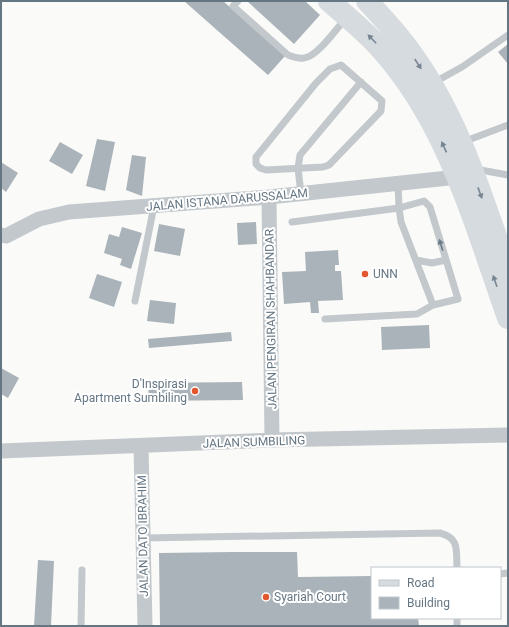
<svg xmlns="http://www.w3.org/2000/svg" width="509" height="627" font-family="Roboto,sans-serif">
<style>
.building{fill:#aab3b9}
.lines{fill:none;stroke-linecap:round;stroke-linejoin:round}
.lane{stroke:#c3c8cc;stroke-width:7}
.street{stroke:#c3c8cc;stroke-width:15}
.primary{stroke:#d6dbdf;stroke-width:22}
.oneway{fill:#768591}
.oneway2{fill:#6a7a87}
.poi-dot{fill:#e4572e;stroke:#fff;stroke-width:1.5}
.labels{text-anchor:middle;stroke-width:4;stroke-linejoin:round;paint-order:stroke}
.street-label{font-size:12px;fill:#657683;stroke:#fff}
.poi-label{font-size:12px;fill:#657683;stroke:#fff;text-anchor:start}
</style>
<rect width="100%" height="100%" fill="#fafaf8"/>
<path class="building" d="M 184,1 L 223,1 L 285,56 L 268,75 Z
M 247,1 L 305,1 L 320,15 L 294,44 Z
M 508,44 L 508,64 L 498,52 Z
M 97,139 L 115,142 L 105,191 L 86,186 Z
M 60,142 L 83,155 L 72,174 L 49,161 Z
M 132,155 L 146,157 L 142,196 L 126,190 Z
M 1,162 L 18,173 L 6,192 L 1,188 Z
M 256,222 L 257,244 L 238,245 L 237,223 Z
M 159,224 L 185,229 L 180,256 L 154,251 Z
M 122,227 L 142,233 L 131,269 L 120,265 L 122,259 L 104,253 L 109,234 L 119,237 Z
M 338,250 L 339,265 L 335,265 L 335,271 L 341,271 L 343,300 L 318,301 L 319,313 L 311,313 L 310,302 L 284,304 L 282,272 L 306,271 L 305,252 Z
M 97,274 L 122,282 L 114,307 L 89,298 Z
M 150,300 L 176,303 L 174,324 L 147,321 Z
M 429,325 L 430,348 L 382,350 L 381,327 Z
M 231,332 L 232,341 L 149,348 L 148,339 Z
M 1,368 L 19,378 L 8,398 L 1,394 Z
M 242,382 L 243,400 L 149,401 L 148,383 Z
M 232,552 L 297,552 L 298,577 L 372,576 L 372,618 L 418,618 L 419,626 L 160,626 L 159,553 Z
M 38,560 L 54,561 L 51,626 L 34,626 Z"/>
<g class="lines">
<path class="lane" d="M 238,1 L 233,6 L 288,55 C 293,57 298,59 304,58 C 317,57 337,28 346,18
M 341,65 L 382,101 L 381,111 L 329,165 L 323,167 L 266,170 L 260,168 L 256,164 L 256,157 L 316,83 L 330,69 Z
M 433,83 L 462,67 L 508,35
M 463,142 L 508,125
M 475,169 L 508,175
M 301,194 L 298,168 L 300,155 L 361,82
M 292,222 L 399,208 L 398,183
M 416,260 L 432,263 L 446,260
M 135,301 L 154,206
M 325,319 L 417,314 L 433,305 L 458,299 L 430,207 L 424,201 L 399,208 L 401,222 L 433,305
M 143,538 L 440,533 C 460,538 456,551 457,568
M 500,574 L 508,573
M 457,618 L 457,626
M 81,626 L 82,570"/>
<path class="street" d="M 269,197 L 272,440
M 1,235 L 6,236 L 39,219 L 69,212 L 269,197 L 458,177
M 141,446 L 145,626
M 1,451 L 272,440 L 508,435"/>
<path class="primary" d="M 329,1 C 346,16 365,31 380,48 C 448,123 475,225 508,318
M 367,1 C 383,18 399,35 412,54 C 459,119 482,197 508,271"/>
</g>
<defs><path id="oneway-solid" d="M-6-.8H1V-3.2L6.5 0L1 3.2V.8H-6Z"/></defs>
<g class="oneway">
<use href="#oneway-solid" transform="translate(372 39) rotate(-134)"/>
<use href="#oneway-solid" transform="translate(418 64) rotate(57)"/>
<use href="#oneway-solid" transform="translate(444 147) rotate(-115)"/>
<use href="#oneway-solid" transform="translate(480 193) rotate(70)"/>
<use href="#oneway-solid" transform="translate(495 281) rotate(-109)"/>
</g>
<use class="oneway2" href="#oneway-solid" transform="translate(441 245) rotate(-107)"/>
<g class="poi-dot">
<circle cx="365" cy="274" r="4"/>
<circle cx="195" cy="391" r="4"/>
<circle cx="266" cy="597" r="4"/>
</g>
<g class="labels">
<g class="street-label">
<text transform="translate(227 200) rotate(-5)" y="4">JALAN ISTANA DARUSSALAM</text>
<text transform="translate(271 319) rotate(-91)" y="4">JALAN PENGIRAN SHAHBANDAR</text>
<text transform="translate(254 442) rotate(-2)" y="4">JALAN SUMBILING</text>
<text transform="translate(143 536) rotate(-91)" y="4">JALAN DATO IBRAHIM</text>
</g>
<g class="poi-label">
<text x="373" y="278">UNN</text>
<text x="187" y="388" text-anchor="end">D'Inspirasi<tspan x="187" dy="14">Apartment Sumbiling</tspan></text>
<text x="274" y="601">Syariah Court</text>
</g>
</g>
<rect width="509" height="627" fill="none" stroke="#657683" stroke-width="4"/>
<rect x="371" y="567" width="130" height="52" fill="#ffffff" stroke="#c1c8cd"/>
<rect x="379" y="580" width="20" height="6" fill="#d6dbdf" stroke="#c1c8cd"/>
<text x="407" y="587" font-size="12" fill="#657683">Road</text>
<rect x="379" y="597" width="20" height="12" fill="#aab3b9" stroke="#c1c8cd"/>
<text x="407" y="607" font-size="12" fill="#657683">Building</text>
</svg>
